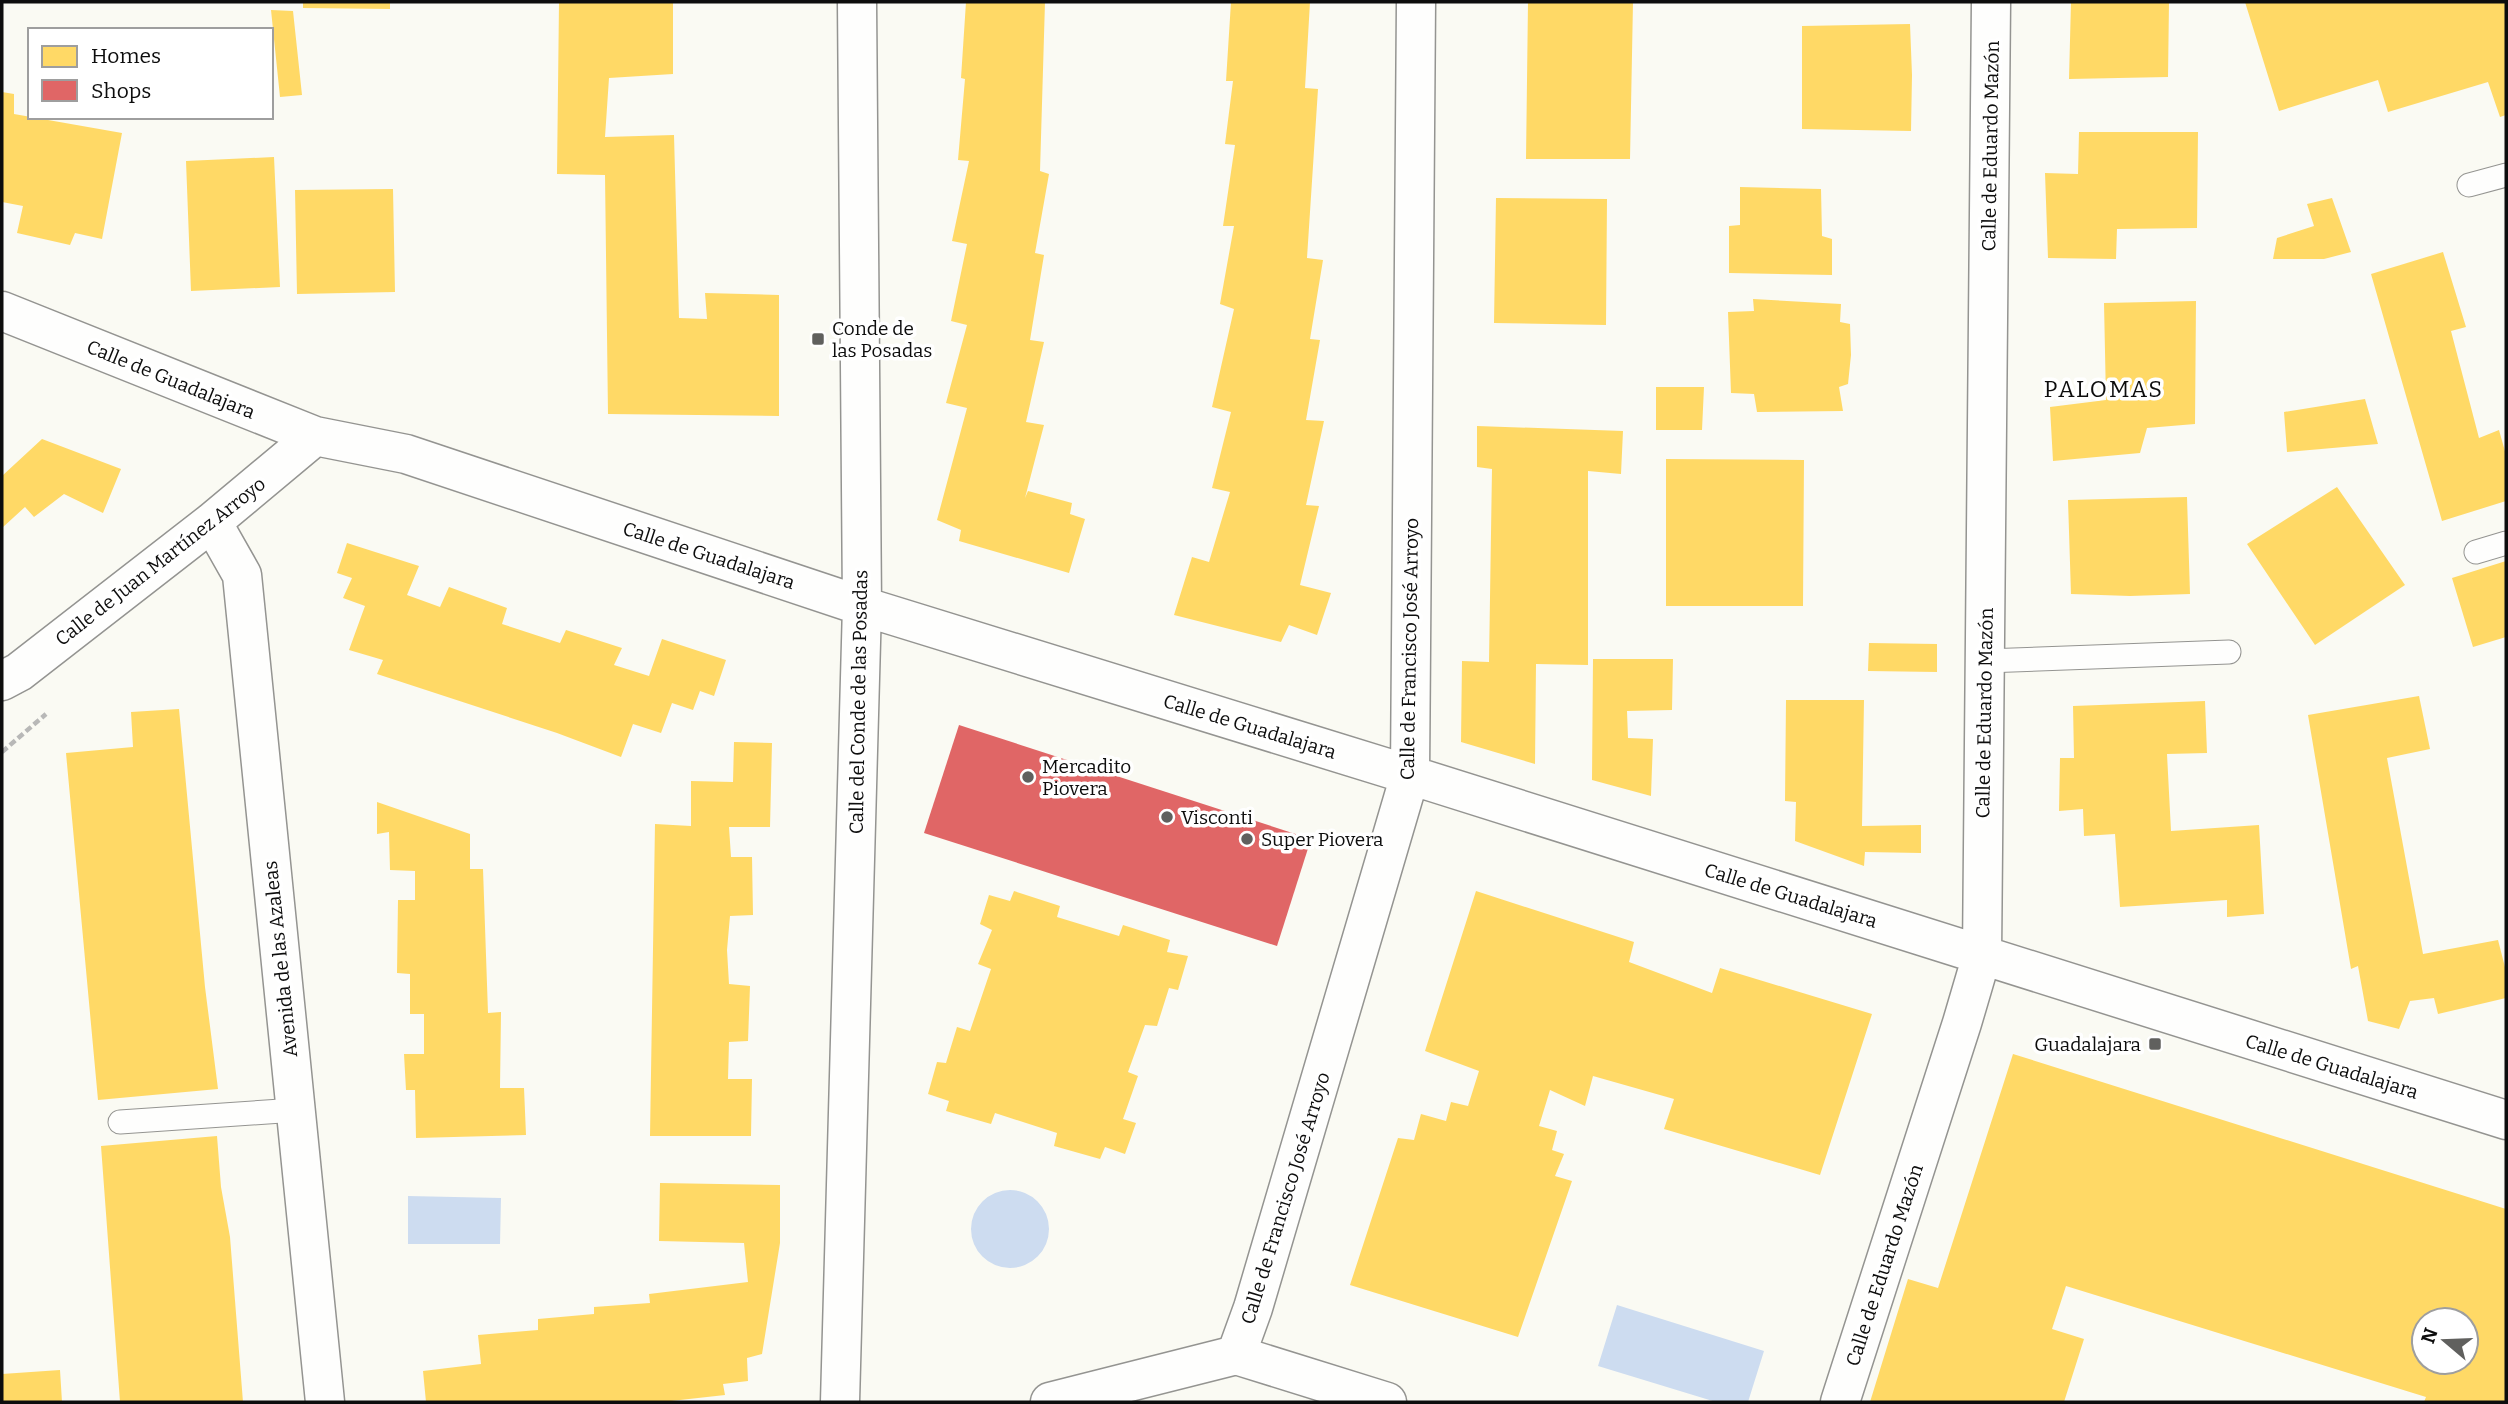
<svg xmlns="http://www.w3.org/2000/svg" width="2508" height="1404" font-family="Bitter,serif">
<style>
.water{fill:#cddcf0}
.homes{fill:#ffd966;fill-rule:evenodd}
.shops{fill:#e06666}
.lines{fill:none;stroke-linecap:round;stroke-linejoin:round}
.service-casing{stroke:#949491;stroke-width:25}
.minor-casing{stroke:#949491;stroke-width:41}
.path{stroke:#b8b8b7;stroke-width:4.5;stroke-dasharray:7 3.5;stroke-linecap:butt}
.service{stroke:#fefefd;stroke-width:23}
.minor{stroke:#fefefd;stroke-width:38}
.poi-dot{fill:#60605e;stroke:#fff;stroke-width:2.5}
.labels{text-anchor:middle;stroke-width:7;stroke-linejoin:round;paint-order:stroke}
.street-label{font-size:19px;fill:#0d0d0d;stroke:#fff}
.poi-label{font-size:19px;fill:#0d0d0d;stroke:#fff;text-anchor:start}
.quarter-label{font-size:23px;letter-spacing:2px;fill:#0d0d0d;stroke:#fff}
</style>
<rect width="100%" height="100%" fill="#fafaf3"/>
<path class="water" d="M971 1229a39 39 0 1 1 78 0a39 39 0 1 1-78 0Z
M 408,1196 L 501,1198 L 500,1244 L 408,1244 Z
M 1617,1305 L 1764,1351 L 1748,1402 L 1716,1402 L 1598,1366 Z"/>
<path class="homes" d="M 303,2 L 390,2 L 390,9 L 303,8 Z
M 559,2 L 673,2 L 673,74 L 609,78 L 605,137 L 674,135 L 679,318 L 707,319 L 705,293 L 779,295 L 779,416 L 608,414 L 605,175 L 557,174 Z
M 966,2 L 1045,2 L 1040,171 L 1049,174 L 1035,253 L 1044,255 L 1030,340 L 1044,342 L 1026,422 L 1044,425 L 1025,498 L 1028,491 L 1072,503 L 1070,514 L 1085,519 L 1069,573 L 959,541 L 961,530 L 937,520 L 967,408 L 946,403 L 967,325 L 951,321 L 967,244 L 952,241 L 969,161 L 958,160 L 965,79 L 961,78 Z
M 1231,2 L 1310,2 L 1305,88 L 1318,89 L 1307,258 L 1323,260 L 1310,339 L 1320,340 L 1306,420 L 1324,421 L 1306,505 L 1319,506 L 1300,585 L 1331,593 L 1317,635 L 1289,625 L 1281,642 L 1174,615 L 1192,557 L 1209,562 L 1230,492 L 1212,488 L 1231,412 L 1212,407 L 1234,309 L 1220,304 L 1234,226 L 1223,226 L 1235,145 L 1225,144 L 1233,81 L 1226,81 Z
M 1528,2 L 1633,2 L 1630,159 L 1526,159 Z
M 2071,2 L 2169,2 L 2168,77 L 2069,79 Z
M 2245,2 L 2506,2 L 2506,115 L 2500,117 L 2488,82 L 2388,112 L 2378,80 L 2279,111 Z
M 271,10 L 293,11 L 302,95 L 280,97 Z
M 1910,24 L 1912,75 L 1911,131 L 1802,129 L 1802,26 Z
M 2,92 L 14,94 L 14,114 L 122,133 L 102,239 L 75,233 L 70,245 L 17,233 L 23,206 L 2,202 Z
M 2079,132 L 2198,132 L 2197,228 L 2117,229 L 2116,259 L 2048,258 L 2045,173 L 2078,174 Z
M 274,157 L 280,287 L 191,291 L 186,161 Z
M 1740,187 L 1821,189 L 1822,236 L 1832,239 L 1832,275 L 1729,273 L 1729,226 L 1740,225 Z
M 393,189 L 395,292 L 297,294 L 295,190 Z
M 1496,198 L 1607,199 L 1606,325 L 1494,323 Z
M 2332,198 L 2351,252 L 2324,259 L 2273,259 L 2277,238 L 2314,226 L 2307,204 Z
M 2443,252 L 2466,327 L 2451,331 L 2479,438 L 2499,430 L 2506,455 L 2506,501 L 2442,521 L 2371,274 Z
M 1753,299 L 1841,304 L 1840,322 L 1850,324 L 1851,355 L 1848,384 L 1839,387 L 1843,411 L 1757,412 L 1754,394 L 1731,393 L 1728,312 L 1754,311 Z
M 2196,301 L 2195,424 L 2147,428 L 2140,453 L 2053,461 L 2050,407 L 2106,400 L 2104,303 Z
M 1656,387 L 1704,387 L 1702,430 L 1656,430 Z
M 2365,399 L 2378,444 L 2287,452 L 2284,412 Z
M 1477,426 L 1623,431 L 1621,474 L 1588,471 L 1588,665 L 1536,664 L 1535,764 L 1461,742 L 1462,661 L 1489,662 L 1492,469 L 1477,467 Z
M 42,439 L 121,469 L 103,513 L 64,494 L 34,517 L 25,507 L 2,528 L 2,476 Z
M 1666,459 L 1804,460 L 1803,606 L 1666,606 Z
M 2337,487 L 2405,585 L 2315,645 L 2247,544 Z
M 2187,497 L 2190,594 L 2130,596 L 2071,594 L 2068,500 Z
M 347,543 L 419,566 L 407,595 L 440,607 L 449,587 L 507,608 L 502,624 L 560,643 L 566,630 L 622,648 L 614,665 L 649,676 L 662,639 L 726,660 L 714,696 L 700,691 L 693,710 L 672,703 L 661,733 L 633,724 L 621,757 L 557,733 L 377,674 L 383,660 L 349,650 L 365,606 L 343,598 L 352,578 L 337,573 Z
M 2506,561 L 2506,637 L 2473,647 L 2452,578 Z
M 1869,643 L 1937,644 L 1937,672 L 1868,671 Z
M 1593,659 L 1673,659 L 1672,710 L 1627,711 L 1628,738 L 1653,739 L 1651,796 L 1592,780 Z
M 2419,696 L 2430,749 L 2387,758 L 2423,954 L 2498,940 L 2506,971 L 2506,998 L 2438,1014 L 2434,998 L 2410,1001 L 2399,1029 L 2368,1021 L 2358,966 L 2351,969 L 2308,715 Z
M 1786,700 L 1864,700 L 1862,826 L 1921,825 L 1921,853 L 1865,852 L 1864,866 L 1795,841 L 1796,802 L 1785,801 Z
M 2205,701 L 2207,753 L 2167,754 L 2171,831 L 2259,825 L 2264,914 L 2227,917 L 2227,900 L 2120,907 L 2115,834 L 2084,836 L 2083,809 L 2059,811 L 2060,758 L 2074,758 L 2073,706 Z
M 179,709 L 205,987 L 218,1089 L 98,1100 L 66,753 L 133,747 L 131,712 Z
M 734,742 L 772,743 L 770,827 L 729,827 L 731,857 L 752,857 L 753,915 L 730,916 L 727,950 L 729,984 L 750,986 L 748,1041 L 729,1042 L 728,1079 L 752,1079 L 751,1136 L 650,1136 L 655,824 L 691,826 L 691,781 L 733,782 Z
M 377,802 L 470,834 L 470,869 L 483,869 L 488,1013 L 501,1012 L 500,1088 L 524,1088 L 526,1135 L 416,1138 L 415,1090 L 406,1090 L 404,1054 L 424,1054 L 424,1014 L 410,1014 L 410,974 L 397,973 L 398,900 L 415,900 L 415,871 L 390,870 L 389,832 L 377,834 Z
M 1014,891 L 1060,906 L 1057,917 L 1119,936 L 1123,925 L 1170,940 L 1167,952 L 1188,956 L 1178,990 L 1169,988 L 1157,1026 L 1145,1025 L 1128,1072 L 1138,1076 L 1123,1119 L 1136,1123 L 1125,1154 L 1105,1147 L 1100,1159 L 1054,1146 L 1057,1133 L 995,1113 L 991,1124 L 946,1111 L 949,1101 L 928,1094 L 937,1062 L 946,1063 L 957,1027 L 970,1031 L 991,969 L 978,964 L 992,930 L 980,924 L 989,895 L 1010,901 Z
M 1476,891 L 1634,942 L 1629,962 L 1712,993 L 1720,968 L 1872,1014 L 1820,1175 L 1664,1129 L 1674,1099 L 1593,1076 L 1585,1106 L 1550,1090 L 1539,1126 L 1557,1131 L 1552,1150 L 1564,1154 L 1555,1176 L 1572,1181 L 1518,1337 L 1350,1285 L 1398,1138 L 1414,1140 L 1421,1114 L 1446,1121 L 1451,1102 L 1468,1106 L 1479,1071 L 1425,1051 Z
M 2013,1054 L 2506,1209 L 2506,1402 L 2424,1402 L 2426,1397 L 2066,1286 L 2052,1329 L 2084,1339 L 2064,1402 L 1870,1402 L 1908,1279 L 1938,1288 ZM 2424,1320 L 2466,1320 L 2466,1362 L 2424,1362 Z
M 217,1136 L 221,1187 L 230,1237 L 243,1402 L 120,1402 L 101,1146 Z
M 660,1183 L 780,1185 L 780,1243 L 762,1354 L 747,1358 L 748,1381 L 723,1384 L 725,1395 L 662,1402 L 426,1402 L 423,1371 L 481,1364 L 478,1335 L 538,1330 L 538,1319 L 594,1314 L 594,1307 L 650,1303 L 649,1294 L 748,1282 L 744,1243 L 659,1241 Z
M 60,1370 L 62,1402 L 2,1402 L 2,1374 Z"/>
<path class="shops" d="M 959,725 L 1311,839 L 1277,946 L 924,833 Z"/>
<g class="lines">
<defs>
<path id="service" d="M 2469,185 L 2506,175
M 2476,552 L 2506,543
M 1985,661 L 2229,652
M 120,1122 L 296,1110"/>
<path id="minor" d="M 2,311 L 315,436 L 406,454 L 862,606 L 1410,775 L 2506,1120
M 212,522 L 242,575 L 325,1402
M 2,681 L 19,672 L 212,522 L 315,436
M 1236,1355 L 1253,1308 L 1410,775 L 1416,2
M 840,1402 L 862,606 L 857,2
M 1050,1402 L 1236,1355 L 1387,1402
M 1840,1402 L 1962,1023 L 1982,955 L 1991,2"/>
</defs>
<use href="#service" class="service-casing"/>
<use href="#minor" class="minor-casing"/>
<path class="path" d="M 2,752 L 46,714"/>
<use href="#service" class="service"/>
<use href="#minor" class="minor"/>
</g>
<g class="poi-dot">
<rect x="811" y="332" width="14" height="14" rx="3.5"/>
<circle cx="1028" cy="777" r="7"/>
<circle cx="1167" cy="817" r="7"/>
<circle cx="1247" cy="839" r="7"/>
<rect x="2148" y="1037" width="14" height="14" rx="3.5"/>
</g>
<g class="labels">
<g class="street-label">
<text transform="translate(1990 146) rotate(-89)" y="7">Calle de Eduardo Mazón</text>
<text transform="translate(171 379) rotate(22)" y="7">Calle de Guadalajara</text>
<text transform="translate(709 555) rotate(18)" y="7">Calle de Guadalajara</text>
<text transform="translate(160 561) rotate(-38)" y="7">Calle de Juan Martínez Arroyo</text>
<text transform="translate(1409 649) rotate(-89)" y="7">Calle de Francisco José Arroyo</text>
<text transform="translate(858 702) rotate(-89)" y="7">Calle del Conde de las Posadas</text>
<text transform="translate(1984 713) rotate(-89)" y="7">Calle de Eduardo Mazón</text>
<text transform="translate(1250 726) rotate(17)" y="7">Calle de Guadalajara</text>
<text transform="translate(1791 895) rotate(17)" y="7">Calle de Guadalajara</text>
<text transform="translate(280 959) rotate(-96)" y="7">Avenida de las Azaleas</text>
<text transform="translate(2332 1066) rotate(17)" y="7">Calle de Guadalajara</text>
<text transform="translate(1285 1198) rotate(-73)" y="7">Calle de Francisco José Arroyo</text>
<text transform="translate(1884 1265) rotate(-72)" y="7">Calle de Eduardo Mazón</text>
</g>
<g class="poi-label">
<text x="832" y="335">Conde de<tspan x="832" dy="22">las Posadas</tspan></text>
<text x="1042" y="773">Mercadito<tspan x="1042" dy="22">Piovera</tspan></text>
<text x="1181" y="824">Visconti</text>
<text x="1261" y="846">Super Piovera</text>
<text x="2141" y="1051" text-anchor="end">Guadalajara</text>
</g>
<g class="quarter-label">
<text x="2104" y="397">PALOMAS</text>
</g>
</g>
<rect width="2508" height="1404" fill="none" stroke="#0d0d0d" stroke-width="7"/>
<rect x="28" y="28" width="245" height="91" fill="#ffffff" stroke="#9e9e9e" stroke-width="2"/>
<rect x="42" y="46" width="35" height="21" fill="#ffd966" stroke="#9e9e9e" stroke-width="2"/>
<text x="91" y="63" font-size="21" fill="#0d0d0d">Homes</text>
<rect x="42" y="80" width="35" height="21" fill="#e06666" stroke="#9e9e9e" stroke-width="2"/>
<text x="91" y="98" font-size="21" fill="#0d0d0d">Shops</text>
<g transform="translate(2445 1341) rotate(289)"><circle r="33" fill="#ffffff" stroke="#9e9e9e" stroke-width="2"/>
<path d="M0-5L12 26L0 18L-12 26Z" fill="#60605e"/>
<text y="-10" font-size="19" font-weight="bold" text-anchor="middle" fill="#0d0d0d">N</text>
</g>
</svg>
